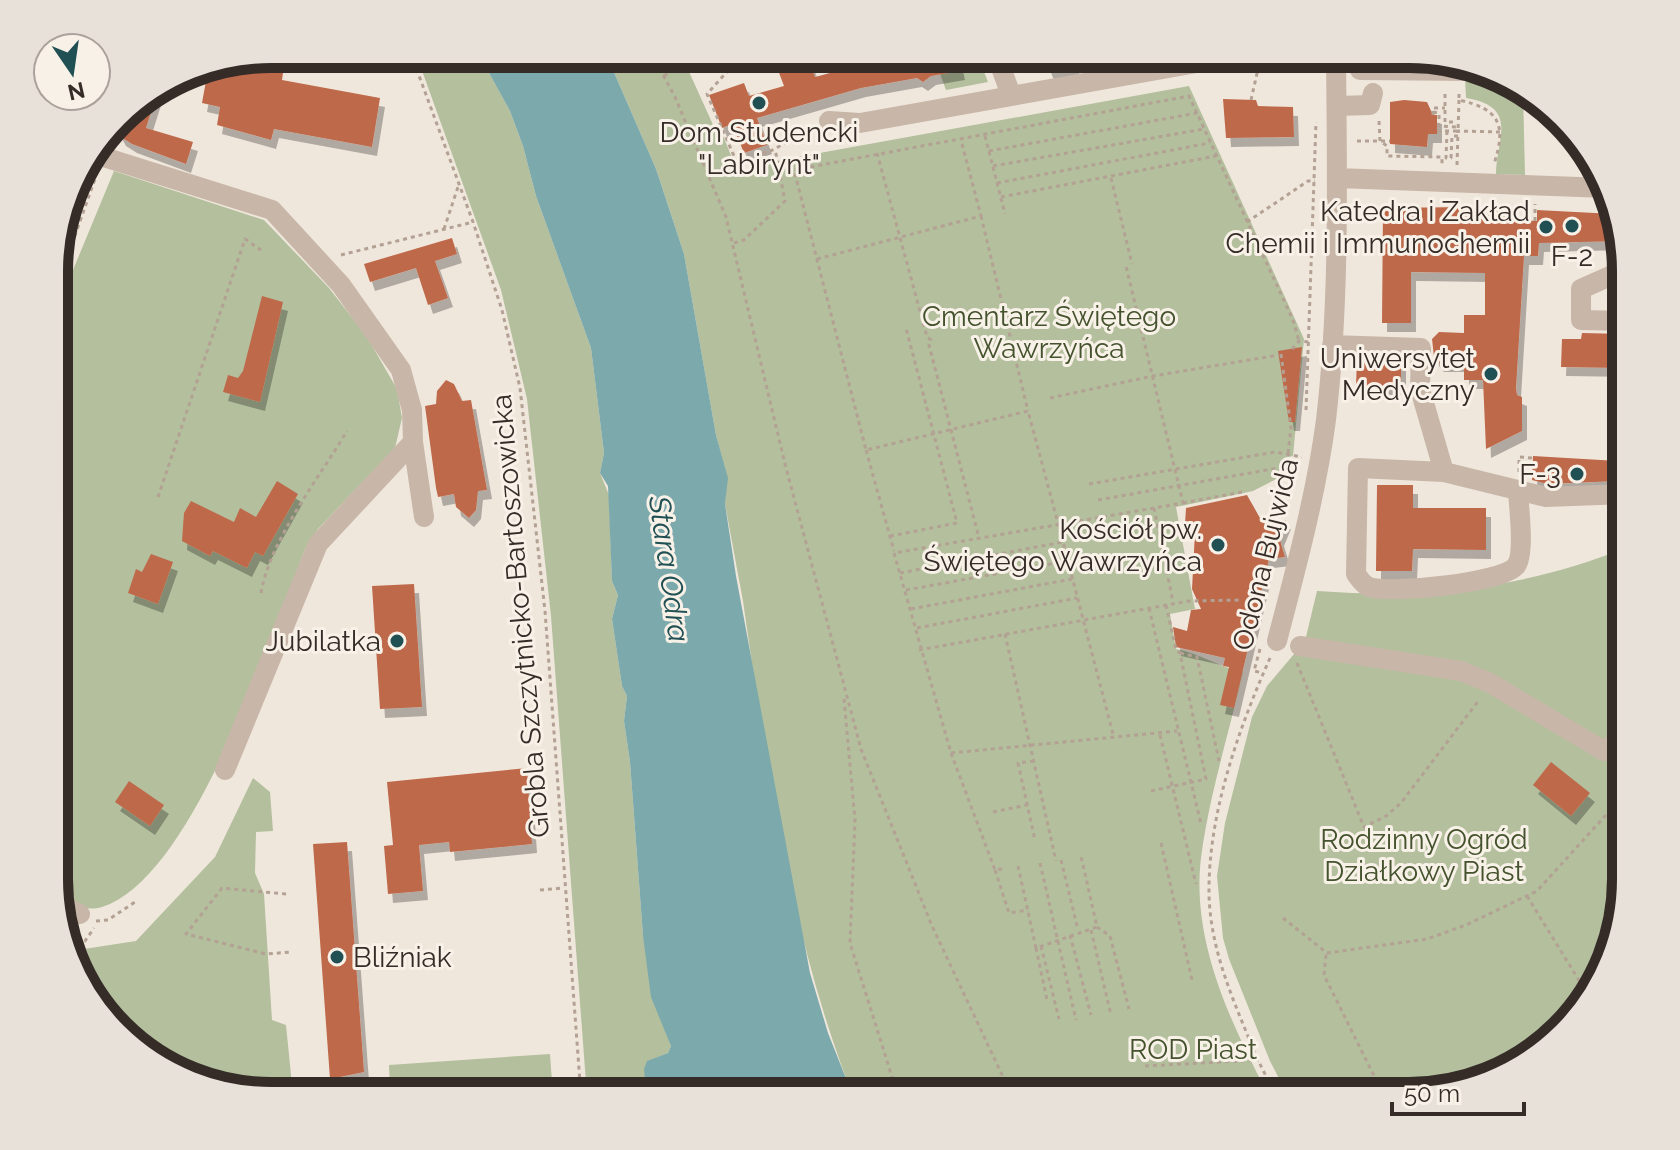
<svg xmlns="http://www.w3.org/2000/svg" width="1680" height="1150" font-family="Raleway,sans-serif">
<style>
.green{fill:#b3bf9d}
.water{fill:#7ca9ac}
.building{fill:#bf694b;filter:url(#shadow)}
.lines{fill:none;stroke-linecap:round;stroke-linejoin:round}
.path{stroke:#b3a193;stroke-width:3;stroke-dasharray:4 4;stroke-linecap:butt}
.minor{stroke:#c8b7a8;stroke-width:20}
.poi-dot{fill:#205054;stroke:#f8f1e8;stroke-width:3}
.labels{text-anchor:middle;stroke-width:6;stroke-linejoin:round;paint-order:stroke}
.poi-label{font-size:28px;fill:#352c28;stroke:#f8f1e8;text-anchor:end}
.park-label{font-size:28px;fill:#44522d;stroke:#f8f1e8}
.street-label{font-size:28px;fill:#352c28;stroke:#f8f1e8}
.water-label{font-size:30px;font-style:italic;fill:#205054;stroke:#f8f1e8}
.rim{fill:none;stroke:#352c28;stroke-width:10}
</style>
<defs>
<filter id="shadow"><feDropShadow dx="5" dy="9" stdDeviation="0" flood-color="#0004"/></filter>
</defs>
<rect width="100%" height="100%" fill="#f0e7dc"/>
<path class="green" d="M 416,54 L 484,54 L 488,71 L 510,111 L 523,146 L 536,196 L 591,348 L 604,453 L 600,473 L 609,495 L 612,581 L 618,595 L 612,619 L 622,686 L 627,696 L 624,721 L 630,762 L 643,936 L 671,1046 L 668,1053 L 648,1061 L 646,1079 L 666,1081 L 674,1087 L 677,1096 L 587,1096 L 551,616 L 527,399 L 501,290 Z
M 606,54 L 681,54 L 714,127 L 719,126 L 739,175 L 781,160 L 1189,86 L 1304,339 L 1293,456 L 1284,458 L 1282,476 L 1253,491 L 1176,507 L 1195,609 L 1170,614 L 1176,649 C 1202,654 1218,667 1243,672 C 1229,733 1209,796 1201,858 C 1191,941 1231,1024 1269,1096 L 853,1096 C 791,939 767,768 743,601 L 725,504 L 727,476 L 716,435 L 684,254 L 656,169 Z
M 960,54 L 977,54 L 988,82 L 946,90 L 940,74 L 959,71 L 957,56 Z
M 1465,77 L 1484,77 L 1523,92 L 1525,175 L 1496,174 C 1496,139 1520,107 1466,98 Z
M 114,171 L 264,220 L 329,288 L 367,337 L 397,389 L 402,418 L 395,448 L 318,529 L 306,547 C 272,633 194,878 102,907 C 85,912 71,904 56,897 L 56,311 Z
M 1626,548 L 1626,893 L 1581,1011 L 1505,1073 L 1410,1096 L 1288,1096 L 1270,1061 L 1229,959 L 1223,938 L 1217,876 L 1225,823 L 1252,717 L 1267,686 L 1305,641 L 1317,591 C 1430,599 1520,589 1626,548 Z
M 253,778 L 270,792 L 273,831 L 256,832 L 255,873 L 264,894 L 272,1020 L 286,1025 L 293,1095 L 390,1088 L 389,1065 L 550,1054 L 553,1096 L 257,1096 L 139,1051 L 83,988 L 71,951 L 136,941 L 215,857 Z"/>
<path class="water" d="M 484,54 L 606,54 L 656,169 L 684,254 L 716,435 L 728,478 L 725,504 L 736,576 L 810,973 L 828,1033 L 853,1096 L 677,1096 C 672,1080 660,1080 645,1079 L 644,1069 L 647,1061 L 668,1053 L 671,1046 L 651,997 L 643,936 L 630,762 L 624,721 L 627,696 L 622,686 L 612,619 L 618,595 L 612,581 L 608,486 L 600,473 L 604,453 L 591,348 L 536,196 L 523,146 L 510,111 L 488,71 Z"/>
<path class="building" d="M 772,54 L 807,54 L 815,77 L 856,66 L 854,57 L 867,54 L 956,54 L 960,71 L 931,76 L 923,82 L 917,78 L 861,88 L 757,118 L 767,145 L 744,153 L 732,124 L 722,128 L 709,95 L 744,83 L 749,96 L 784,86 Z
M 1042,54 L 1083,54 L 1069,71 L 1049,71 Z
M 228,62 L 283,73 L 282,80 L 380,98 L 372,147 L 274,129 L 271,140 L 217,125 L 220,107 L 202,103 L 209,64 L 227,67 Z
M 158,90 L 146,128 L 193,142 L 186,164 L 132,144 L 121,137 L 114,124 L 128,108 Z
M 1223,99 L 1256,100 L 1258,106 L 1293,107 L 1294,137 L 1226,138 Z
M 1404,100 L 1427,102 L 1433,115 L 1437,115 L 1437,134 L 1428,134 L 1427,147 L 1390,144 L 1390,102 Z
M 1468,207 L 1505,209 L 1505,219 L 1537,221 L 1537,210 L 1614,214 L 1621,241 L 1539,243 L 1538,256 L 1524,256 L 1516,388 L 1517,395 L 1522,397 L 1522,431 L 1486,449 L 1483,380 L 1464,380 L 1464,363 L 1439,363 L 1434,357 L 1432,339 L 1439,332 L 1464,333 L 1464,315 L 1485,315 L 1485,273 L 1411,272 L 1411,323 L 1382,323 L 1383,208 Z
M 452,238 L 457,254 L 435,261 L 448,298 L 428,305 L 416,268 L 370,282 L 364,264 Z
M 262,296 L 283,302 L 260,402 L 223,392 L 228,375 L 238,378 L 243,371 Z
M 1582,333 L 1626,334 L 1626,368 L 1561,367 L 1562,339 L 1581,339 Z
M 1302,347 L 1295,422 L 1289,422 L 1278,351 Z
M 1357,359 L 1401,360 L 1401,386 L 1356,386 Z
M 446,380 L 454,384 L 462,401 L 471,400 L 487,490 L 478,491 L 476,510 L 469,518 L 456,507 L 454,494 L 438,497 L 436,488 L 425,406 L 436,404 L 437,391 Z
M 1533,456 L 1618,461 L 1617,481 L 1547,484 L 1532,480 Z
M 277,481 L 298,494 L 263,556 L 255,552 L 247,568 L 213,551 L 210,556 L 182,541 L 184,513 L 191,501 L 234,522 L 240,508 L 256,517 Z
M 1377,485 L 1413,485 L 1413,508 L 1486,508 L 1486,550 L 1413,549 L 1412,571 L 1376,571 Z
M 1247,495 L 1261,520 L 1286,520 L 1279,537 L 1285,557 L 1269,559 L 1234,708 L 1220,705 L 1229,667 L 1223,666 L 1225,658 L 1176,647 L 1173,627 L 1187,631 L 1191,610 L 1201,609 L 1192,589 L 1195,532 L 1185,524 L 1186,508 Z
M 151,554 L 173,562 L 158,604 L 128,593 L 136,569 L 142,572 Z
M 414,584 L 422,707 L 380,709 L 372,586 Z
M 1551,762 L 1590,793 L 1571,816 L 1533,785 Z
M 527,768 L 532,844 L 450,852 L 449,842 L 419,845 L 423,891 L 388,894 L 384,846 L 393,845 L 387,782 Z
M 129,781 L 164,805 L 150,826 L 115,802 Z
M 347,842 L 364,1072 L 330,1079 L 313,844 Z"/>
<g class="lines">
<path class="path" d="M 411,54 L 473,222 L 502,310 L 520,388 L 545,611 L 581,1096
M 652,54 L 675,97 L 726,217 L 785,464 L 861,749 L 932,926 L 1012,1096
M 1021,54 L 1029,75
M 664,76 L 697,54
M 1445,94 L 1445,122 L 1457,122
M 1459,94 L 1459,100 C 1499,109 1507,124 1494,164
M 1251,100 L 1258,69
M 1433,112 L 1439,113 L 1439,126 L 1458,127
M 1433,115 L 1433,108 L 1445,108
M 1379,121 L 1380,141 L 1387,146 L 1387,156 L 1442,157 L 1442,164
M 1437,131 L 1458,131 L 1459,100
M 1447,131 L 1446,158 L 1451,158 L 1452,136 L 1458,136
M 985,136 L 1005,214
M 1357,141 L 1390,141
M 989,151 L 1197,113
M 877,153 L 927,337 L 931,340 L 929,345 L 979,538
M 737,163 L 707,94 L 743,54
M 1457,165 L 1458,131 L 1500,132
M 993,166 L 1204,129
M 710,174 L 775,149 L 811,126
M 1111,178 L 1132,264
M 997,183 L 1210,143
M 1001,197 L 1216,156
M 981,216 L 1028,411
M 1535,221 L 1535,204
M 1247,222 L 1308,181 L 1315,181
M 444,229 L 459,184
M 734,243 L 744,240 L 785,201 L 775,149
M 341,255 L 473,222
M 817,259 L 981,216 L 961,140
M 56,289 L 96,176
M 1292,349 L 1299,341 L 1309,342
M 1281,354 L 1291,428 L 1288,454
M 1050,398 L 1153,376 L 1279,355
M 1306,410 L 1316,122
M 866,450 L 894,551
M 1519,472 L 1519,457 L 1533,458
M 1089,484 L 1275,452 L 1302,457
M 158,497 L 245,239 L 261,250
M 1098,500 L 1278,468
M 1183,503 L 1242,492
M 1154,508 L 1173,602
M 890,536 L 957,523 L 906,328
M 1063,542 L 1028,411 L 866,450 L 794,170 L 1189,96 L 1293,320 L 1299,341
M 900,573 L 1063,542 L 1114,738
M 906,590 L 1067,561
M 261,593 C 270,540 319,478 347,431
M 1149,608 L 1201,824
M 911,609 L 1072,579
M 917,628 L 1077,598
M 1005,634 L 1056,861
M 1260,649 L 1254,671 L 1263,673
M 919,650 L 1189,601 L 1242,600
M 1180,653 L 1197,657 L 1219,761
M 1270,658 C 1238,730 1208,815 1209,894 C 1210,940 1226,983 1243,1024 C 1253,1049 1263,1074 1278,1096
M 1297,663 L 1364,827 L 1386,816 L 1401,803 L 1479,700
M 844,699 L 855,820 L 850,943 L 898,1096
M 1160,735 L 1196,884
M 951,753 L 1177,731
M 1034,761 L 1018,763 L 1035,840
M 1617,765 L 1626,773
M 1151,791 L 1206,779 L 1180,653 L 1176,650 L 1166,605
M 993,812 L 1027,805
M 1161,843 L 1192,980
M 1061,860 L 1078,930
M 1040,863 L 1076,1020
M 1018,866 L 1036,948 L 1097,927 L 1081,856
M 1002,869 L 995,870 L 951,753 L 894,553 L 1183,503 L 1126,266
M 995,870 L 1009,913 L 1028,910
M 540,890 L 564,888
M 286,894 L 222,888 L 186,934 L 266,954 L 291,952
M 1527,896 L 1588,995
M 1283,918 L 1327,953 L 1427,939 L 1466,925 L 1537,891 L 1626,793
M 96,921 L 108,920 L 135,902
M 1097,927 L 1110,936 L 1129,1009
M 1091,930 L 1111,1015
M 1070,935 L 1091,1015
M 69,946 L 85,941 L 94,928
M 1041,946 L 1059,1019
M 1036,948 L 1047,1000
M 1326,955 L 1324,975 L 1384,1096
M 1145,1066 L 1259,1060"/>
<path class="minor" d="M 996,54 L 1011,95
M 1360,70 L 1468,71
M 1337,106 L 1370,105 L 1373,93
M 829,121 L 860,123 L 1247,54
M 91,153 L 272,210 L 341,285 L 401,370 L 412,410 L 413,442 L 318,544 L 225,770
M 1337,178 L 1607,188
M 1626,269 L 1581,289 L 1581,320 L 1626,321
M 1332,345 L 1421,348 L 1420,389 L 1444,472 L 1546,497 L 1626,494
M 413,442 L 424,517
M 1444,472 L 1358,468 L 1356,574 C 1360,579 1362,584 1369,587 C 1390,594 1502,583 1516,566 C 1525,554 1519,508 1518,492
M 1277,641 C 1296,568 1316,495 1326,420 C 1340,299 1337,176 1336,54
M 1300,646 L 1461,671 L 1490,683 L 1604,751 L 1626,734
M 56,903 L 80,914"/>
</g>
<g class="poi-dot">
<circle cx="759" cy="103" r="8"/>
<circle cx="1572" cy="226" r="8"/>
<circle cx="1546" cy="227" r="8"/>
<circle cx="1491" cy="374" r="8"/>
<circle cx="1577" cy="474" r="8"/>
<circle cx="1218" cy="545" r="8"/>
<circle cx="397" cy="641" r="8"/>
<circle cx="337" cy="957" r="8"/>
</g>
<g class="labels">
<g class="poi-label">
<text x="759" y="142" text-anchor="middle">Dom Studencki<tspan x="759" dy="32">"Labirynt"</tspan></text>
<text x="1530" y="221">Katedra i Zakład<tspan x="1530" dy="32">Chemii i Immunochemii</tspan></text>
<text x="1572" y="266" text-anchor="middle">F-2</text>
<text x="1475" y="368">Uniwersytet<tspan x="1475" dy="32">Medyczny</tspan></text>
<text x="1561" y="484">F-3</text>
<text x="1202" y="539">Kościół pw.<tspan x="1202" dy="32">Świętego Wawrzyńca</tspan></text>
<text x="381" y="651">Jubilatka</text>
<text x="353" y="967" text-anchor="start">Bliźniak</text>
</g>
<g class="park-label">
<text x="1049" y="326">Cmentarz Świętego<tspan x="1049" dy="32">Wawrzyńca</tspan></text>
<text x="1424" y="849">Rodzinny Ogród<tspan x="1424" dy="32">Działkowy Piast</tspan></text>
<text x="1193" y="1059">ROD Piast</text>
</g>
<g class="street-label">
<text transform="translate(1265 554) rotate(-76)" y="10">Odona Bujwida</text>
<text transform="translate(520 616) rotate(-95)" y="10">Grobla Szczytnicko-Bartoszowicka</text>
</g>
<g class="water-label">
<text transform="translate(669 569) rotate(82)" y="10">Stara Odra</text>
</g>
</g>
<path d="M0 0H1680V1150H0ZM271 68H1409A203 203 0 0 1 1612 271V879A203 203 0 0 1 1409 1082H271A203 203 0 0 1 68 879V271A203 203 0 0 1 271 68Z" fill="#e8e1d9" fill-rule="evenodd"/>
<path class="rim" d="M271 68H1409A203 203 0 0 1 1612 271V879A203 203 0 0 1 1409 1082H271A203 203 0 0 1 68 879V271A203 203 0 0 1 271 68Z"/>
<g transform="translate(72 72) rotate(167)"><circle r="38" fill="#f8f1e8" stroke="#aaa29b" stroke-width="2"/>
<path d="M0-6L14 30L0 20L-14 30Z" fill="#205054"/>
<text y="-12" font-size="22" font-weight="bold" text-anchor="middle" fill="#352c28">N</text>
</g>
<path d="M1392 1102v12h132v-12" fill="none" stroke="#352c28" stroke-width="4"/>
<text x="1404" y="1102" font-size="24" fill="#352c28" stroke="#f8f1e8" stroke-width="6" paint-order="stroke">50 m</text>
</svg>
